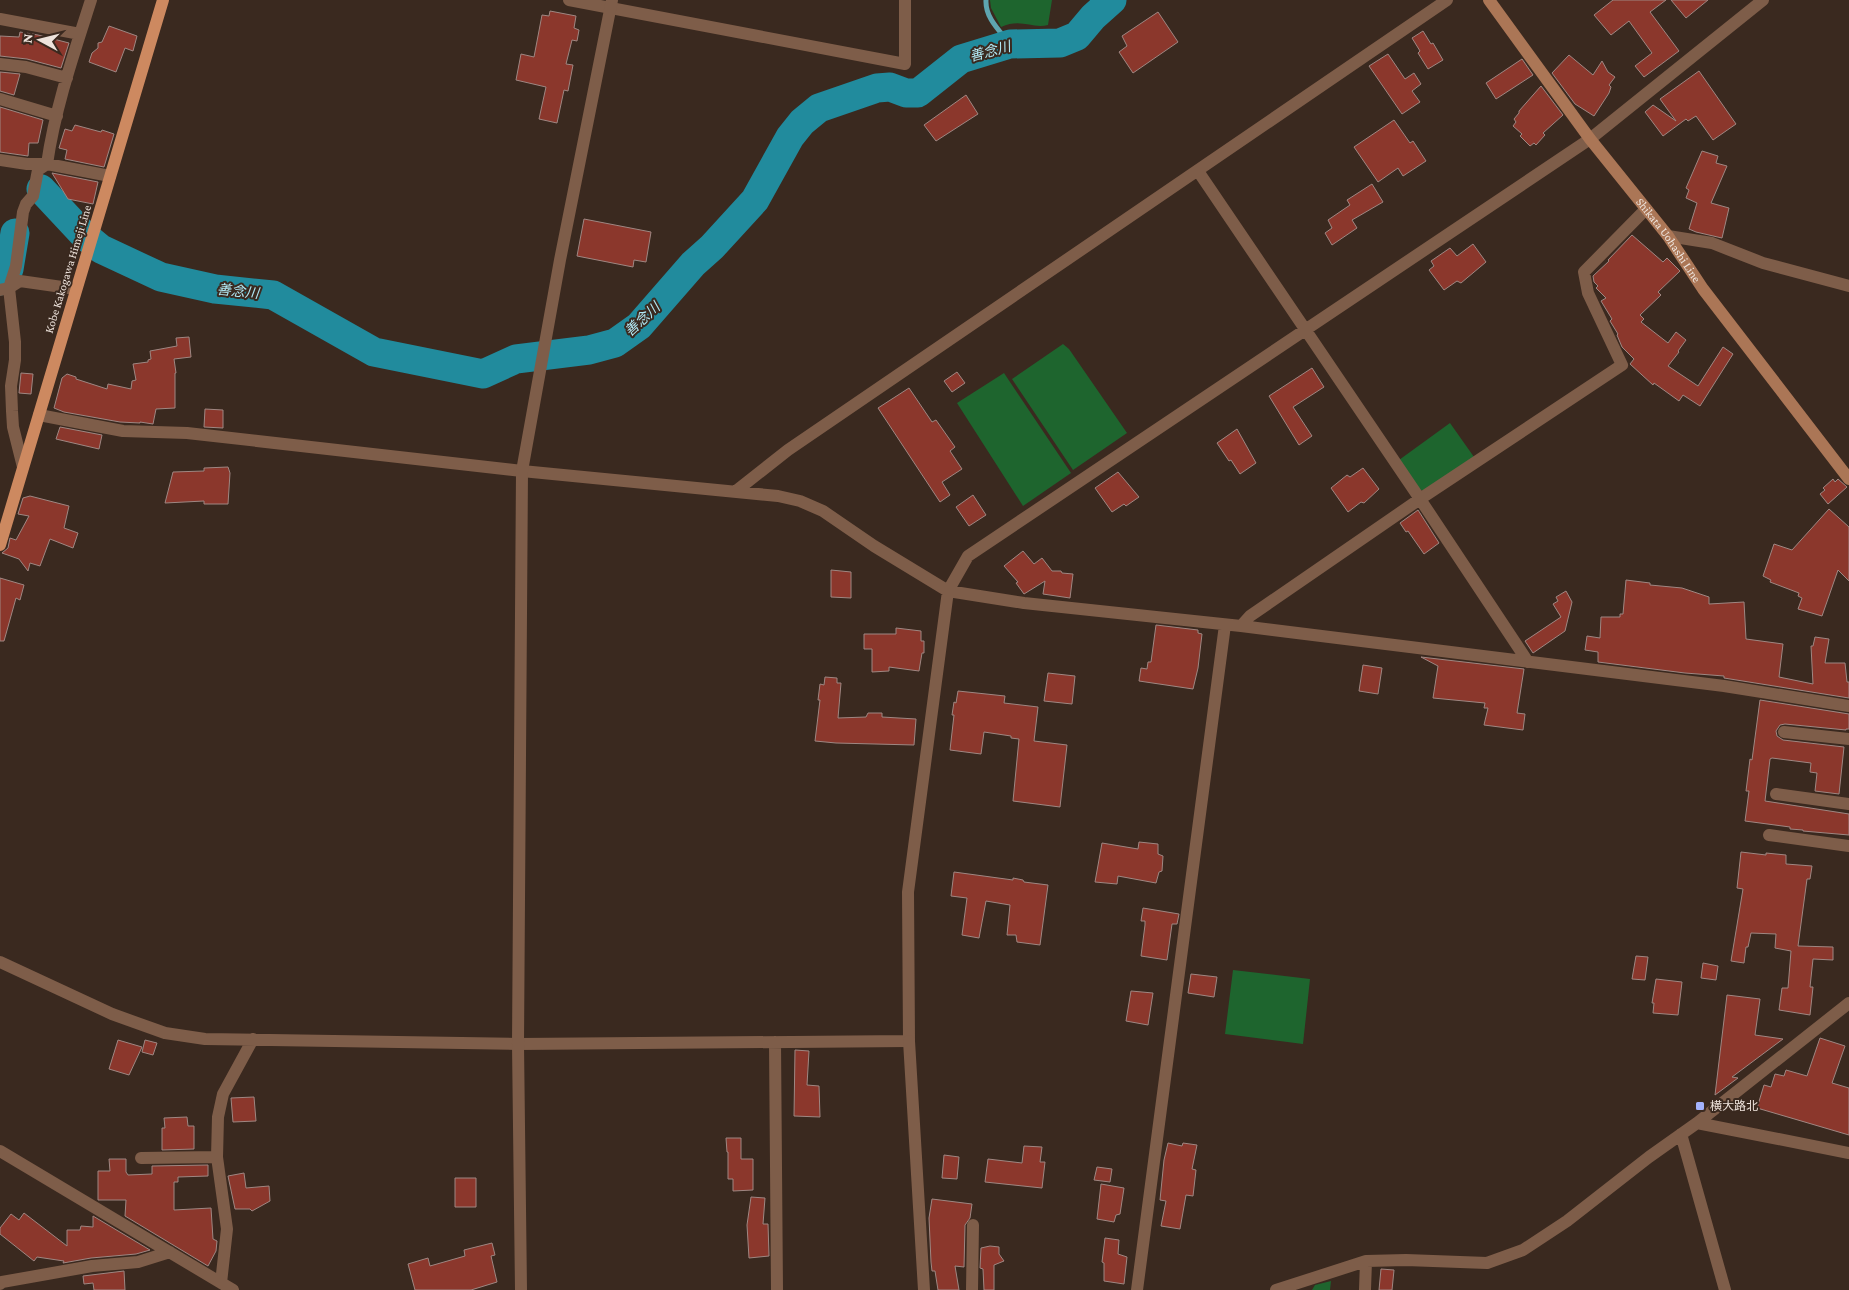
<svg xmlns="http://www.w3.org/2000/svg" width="1849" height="1290" font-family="'Crimson Pro','Noto Sans JP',serif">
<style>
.green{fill:#1e652e}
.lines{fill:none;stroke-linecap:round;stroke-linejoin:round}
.stream{stroke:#5ea5b0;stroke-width:5}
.river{stroke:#218b9d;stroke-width:29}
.building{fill:#8b372c;stroke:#9f8782}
.minor{stroke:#7e5d49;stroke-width:12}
.tertiary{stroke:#7e5d49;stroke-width:12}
.secondary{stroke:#ab7656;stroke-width:12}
.primary{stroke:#cd8960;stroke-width:12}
.poi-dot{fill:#a3b2fd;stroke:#3a291f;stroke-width:2}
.labels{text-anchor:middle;stroke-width:4;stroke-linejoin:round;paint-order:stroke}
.street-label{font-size:12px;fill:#eee3dc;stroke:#3a291f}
.poi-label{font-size:12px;fill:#eee3dc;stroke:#3a291f;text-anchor:start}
.water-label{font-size:14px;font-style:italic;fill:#b1e9f5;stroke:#3a291f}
</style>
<rect width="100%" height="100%" fill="#3a291f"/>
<path class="green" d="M 990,0 L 1052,0 L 1048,25 C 1032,29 1021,18 1001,27 L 991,8 Z
M 1063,344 L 1069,349 L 1127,433 L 1073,470 L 1012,379 Z
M 1004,373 L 1071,473 L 1023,506 L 957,403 Z
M 1450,423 L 1474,457 L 1425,491 L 1417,489 L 1399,460 Z
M 1233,970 L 1310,979 L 1303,1044 L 1225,1034 Z
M 1331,1281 L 1330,1290 L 1312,1290 L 1315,1285 Z"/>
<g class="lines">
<path class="stream" d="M 986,0 C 985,18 1000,31 1010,44"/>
<path class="river" d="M 41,189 L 84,235 L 101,249 L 161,277 L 215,289 L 273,295 L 374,352 L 483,374 L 516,359 L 589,350 L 615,343 L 639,326 L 693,264 L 712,247 L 755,200 L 790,137 L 802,122 L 819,108 L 877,88 L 890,87 L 906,93 L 918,93 L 961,59 L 1010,44 L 1060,43 L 1077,36 L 1093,17 L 1112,0
M 0,281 L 9,269 L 15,233"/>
</g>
<path class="building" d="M 1613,0 L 1666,0 L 1650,12 L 1679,51 L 1644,77 L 1635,66 L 1652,53 L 1629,21 L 1611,35 L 1594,15 Z
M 1671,0 L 1708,0 L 1686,18 Z
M 550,11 L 576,16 L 574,28 L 579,30 L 577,41 L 572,40 L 566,64 L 573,65 L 568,91 L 564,90 L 557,123 L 539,119 L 546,87 L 516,80 L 521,54 L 534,57 L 542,15 L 549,16 Z
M 1158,12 L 1178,42 L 1133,73 L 1119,52 L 1127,46 L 1122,36 Z
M 109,26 L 137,36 L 133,51 L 125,48 L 116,72 L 89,62 L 92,53 L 98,48 L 98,43 L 102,42 Z
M 1423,31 L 1431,44 L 1433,43 L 1443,60 L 1428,69 L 1418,53 L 1420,51 L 1412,38 Z
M 20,32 L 38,35 L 69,43 L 61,68 L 27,59 L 0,56 L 0,36 L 19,37 Z
M 1388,54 L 1405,79 L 1414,73 L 1421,84 L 1412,91 L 1420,102 L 1402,114 L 1369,66 Z
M 1569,55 L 1593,75 L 1602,61 L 1608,72 L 1615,77 L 1609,85 L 1611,87 L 1609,93 L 1594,116 L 1575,104 L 1552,73 Z
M 1522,59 L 1533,75 L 1496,99 L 1486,83 Z
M 1699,71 L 1736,124 L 1713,140 L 1696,116 L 1688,121 L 1686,119 L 1663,136 L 1645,112 L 1653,105 L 1676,121 L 1660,99 Z
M 0,72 L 20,74 L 14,95 L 0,91 Z
M 1541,86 L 1563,115 L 1543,133 L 1545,135 L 1536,145 L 1534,143 L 1530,146 L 1520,136 L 1522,134 L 1513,126 L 1516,122 L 1514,119 L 1519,113 L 1519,111 Z
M 966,95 L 978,114 L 936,141 L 924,125 Z
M 0,107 L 43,120 L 38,143 L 29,143 L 28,156 L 0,152 Z
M 1394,120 L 1410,143 L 1413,141 L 1426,161 L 1403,176 L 1398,168 L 1378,182 L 1354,147 Z
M 75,125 L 101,132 L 102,130 L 114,134 L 104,167 L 65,159 L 67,150 L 59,148 L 65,129 L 72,131 Z
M 1702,151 L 1718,156 L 1716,163 L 1727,166 L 1711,203 L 1729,208 L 1722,238 L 1696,232 L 1689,229 L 1697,203 L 1686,198 L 1689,190 L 1686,188 Z
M 52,173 L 98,182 L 93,204 L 68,199 Z
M 1372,184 L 1383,202 L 1352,220 L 1357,228 L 1332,245 L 1325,233 L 1332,228 L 1328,220 L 1350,205 L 1347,200 Z
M 584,219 L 651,232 L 646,262 L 634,260 L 633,267 L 577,256 Z
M 1632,235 L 1663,262 L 1667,258 L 1680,271 L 1658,292 L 1661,295 L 1640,315 L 1644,319 L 1641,322 L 1668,343 L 1676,332 L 1686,340 L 1678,351 L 1679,352 L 1668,366 L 1698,386 L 1723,347 L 1733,354 L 1700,406 L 1683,395 L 1679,401 L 1654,383 L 1653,385 L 1630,364 L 1634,359 L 1622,347 L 1617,335 L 1618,334 L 1610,321 L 1612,319 L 1601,301 L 1606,298 L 1596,288 L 1598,286 L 1594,282 L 1593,276 L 1609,261 L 1608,260 Z
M 1473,244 L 1486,262 L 1461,283 L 1457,281 L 1444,290 L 1429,270 L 1434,266 L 1431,261 L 1450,248 L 1457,256 Z
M 189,337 L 191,357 L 174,359 L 176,373 L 175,373 L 175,408 L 156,409 L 153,424 L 140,422 L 140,423 L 120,422 L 64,412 L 54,408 L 62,378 L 67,374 L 76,377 L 76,379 L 107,389 L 108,384 L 131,389 L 132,381 L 136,380 L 133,364 L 148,362 L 148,360 L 151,359 L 150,351 L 177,346 L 176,338 Z
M 1312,368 L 1324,387 L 1293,407 L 1312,436 L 1299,445 L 1269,396 Z
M 957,372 L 965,383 L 952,392 L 944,381 Z
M 21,373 L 33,374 L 31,394 L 19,393 Z
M 909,388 L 932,422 L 936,420 L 955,447 L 950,451 L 962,469 L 942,482 L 950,495 L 940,502 L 878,408 Z
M 205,409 L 223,410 L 223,428 L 204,427 Z
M 60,427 L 102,435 L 99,449 L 56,439 Z
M 1237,429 L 1256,463 L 1240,474 L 1231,460 L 1229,461 L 1217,443 Z
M 228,467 L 230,473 L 228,504 L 204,504 L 204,501 L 165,503 L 173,472 L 204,471 L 204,468 Z
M 1363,468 L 1379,489 L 1364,503 L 1361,502 L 1348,512 L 1331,488 L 1347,475 L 1350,477 Z
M 1118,472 L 1139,497 L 1126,506 L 1124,504 L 1112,512 L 1095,488 Z
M 1833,479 L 1835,482 L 1838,479 L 1847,487 L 1828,504 L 1820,494 L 1825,490 L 1823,488 Z
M 973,495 L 986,515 L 969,526 L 956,507 Z
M 30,496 L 69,506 L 64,528 L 78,533 L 73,548 L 50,539 L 40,566 L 30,563 L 28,571 L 19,559 L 2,553 L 8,548 L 10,538 L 16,540 L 29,516 L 18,514 L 23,498 Z
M 1829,509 L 1849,527 L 1849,581 L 1838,570 L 1822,616 L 1798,609 L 1802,598 L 1798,596 L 1799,593 L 1770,582 L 1771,580 L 1763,576 L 1774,544 L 1792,550 Z
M 1418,510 L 1439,543 L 1424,554 L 1408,531 L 1406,532 L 1400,523 Z
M 1023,551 L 1034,564 L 1042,558 L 1052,571 L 1061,571 L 1062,573 L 1073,574 L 1070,598 L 1043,594 L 1045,581 L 1024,594 L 1016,583 L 1018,582 L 1004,566 Z
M 831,570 L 851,572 L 851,598 L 831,597 Z
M 0,578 L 24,585 L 20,600 L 16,598 L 4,641 L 0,641 Z
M 1626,580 L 1650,583 L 1650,585 L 1682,588 L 1709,597 L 1709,604 L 1744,602 L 1746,639 L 1783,644 L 1779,677 L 1813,684 L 1811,646 L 1813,646 L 1815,637 L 1829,639 L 1825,663 L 1845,663 L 1847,682 L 1849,682 L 1849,698 L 1724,678 L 1724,676 L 1685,673 L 1598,662 L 1598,652 L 1585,650 L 1587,636 L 1600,638 L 1601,617 L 1620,617 L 1620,614 L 1623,614 Z
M 1566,591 L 1572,602 L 1565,631 L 1533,653 L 1525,641 L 1561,617 L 1553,604 L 1558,601 L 1556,597 Z
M 1156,625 L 1198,630 L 1198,633 L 1202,634 L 1198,668 L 1193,689 L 1139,681 L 1141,668 L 1147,669 L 1148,662 L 1151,662 Z
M 896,628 L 921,631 L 921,641 L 924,641 L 924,653 L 922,653 L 919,671 L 889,667 L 889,671 L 872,672 L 872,649 L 864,649 L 864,634 L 896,634 Z
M 1421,657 L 1524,669 L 1517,713 L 1525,714 L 1523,730 L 1484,725 L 1488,708 L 1484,708 L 1485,703 L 1433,698 L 1438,666 Z
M 1363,665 L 1382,668 L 1378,694 L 1359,691 Z
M 1048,673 L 1075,676 L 1072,704 L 1044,701 Z
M 825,677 L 837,678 L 837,683 L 841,683 L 838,718 L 866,717 L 868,713 L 882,713 L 882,717 L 916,719 L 914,745 L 836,743 L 815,741 L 820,700 L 818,700 L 820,684 L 824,685 Z
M 958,691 L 1005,696 L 1004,703 L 1038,707 L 1034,741 L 1067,745 L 1060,807 L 1013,801 L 1019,739 L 1011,738 L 1011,736 L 984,732 L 981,754 L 950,750 L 954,715 L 952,715 L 954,702 L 956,703 Z
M 1760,700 L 1849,714 L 1849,729 L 1846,729 L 1846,730 L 1785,724 L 1780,725 L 1776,731 L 1777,736 L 1783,740 L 1844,747 L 1839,794 L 1815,791 L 1817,773 L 1810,772 L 1811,763 L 1772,758 L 1770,759 L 1765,801 L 1849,814 L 1849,835 L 1803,831 L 1803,830 L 1790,829 L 1790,827 L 1745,821 L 1749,791 L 1746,791 L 1750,759 L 1752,760 Z
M 1139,842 L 1158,844 L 1158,854 L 1163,856 L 1162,871 L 1159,872 L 1156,883 L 1118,876 L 1117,884 L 1095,882 L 1102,843 L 1138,849 Z
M 1741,852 L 1766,855 L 1766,853 L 1786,855 L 1786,864 L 1812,866 L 1810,879 L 1807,879 L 1798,946 L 1833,947 L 1833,960 L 1813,959 L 1810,987 L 1813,987 L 1810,1015 L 1779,1010 L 1782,988 L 1788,988 L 1791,951 L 1775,948 L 1776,934 L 1751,933 L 1748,947 L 1746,947 L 1744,963 L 1731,961 L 1743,889 L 1737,888 Z
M 954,872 L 1013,880 L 1013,878 L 1023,880 L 1024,882 L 1048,885 L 1040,945 L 1017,942 L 1016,935 L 1007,935 L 1010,905 L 986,901 L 979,938 L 962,935 L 967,898 L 951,896 Z
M 1143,908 L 1179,914 L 1177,924 L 1172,924 L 1167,960 L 1141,956 L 1145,925 L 1145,921 L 1141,921 Z
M 1636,956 L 1648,957 L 1645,980 L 1632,979 Z
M 1703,963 L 1718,966 L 1716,980 L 1701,978 Z
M 1191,974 L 1217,977 L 1214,997 L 1188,993 Z
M 1656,979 L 1682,982 L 1678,1015 L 1653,1013 L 1654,1003 L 1652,1003 Z
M 1131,991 L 1153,993 L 1148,1025 L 1126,1021 Z
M 1727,995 L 1760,999 L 1755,1035 L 1783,1039 L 1732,1077 L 1738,1078 L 1715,1095 Z
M 1820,1038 L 1845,1046 L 1832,1083 L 1849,1088 L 1849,1135 L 1757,1108 L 1764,1085 L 1771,1087 L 1775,1074 L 1784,1076 L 1786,1070 L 1807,1076 Z
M 118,1040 L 142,1047 L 129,1075 L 109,1069 Z
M 145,1040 L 157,1043 L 153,1055 L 142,1052 Z
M 795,1050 L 809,1051 L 807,1085 L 819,1086 L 820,1117 L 794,1116 Z
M 254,1097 L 256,1121 L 233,1122 L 231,1098 Z
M 187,1117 L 188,1126 L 194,1126 L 194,1149 L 162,1150 L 162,1128 L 165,1128 L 164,1118 Z
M 726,1138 L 741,1138 L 741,1159 L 753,1159 L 753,1190 L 733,1191 L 733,1179 L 728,1179 L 728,1152 L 727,1152 Z
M 1168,1143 L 1182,1146 L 1183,1143 L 1197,1145 L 1192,1169 L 1196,1170 L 1193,1196 L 1186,1195 L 1180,1229 L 1161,1226 L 1166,1201 L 1160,1200 L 1164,1160 Z
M 1024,1146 L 1042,1147 L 1040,1162 L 1045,1162 L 1042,1188 L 985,1182 L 988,1159 L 1022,1163 Z
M 944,1155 L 959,1157 L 957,1179 L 942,1178 Z
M 109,1159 L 126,1159 L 126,1172 L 128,1175 L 152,1174 L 152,1166 L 208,1165 L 208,1176 L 178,1177 L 178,1182 L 174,1182 L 174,1210 L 211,1208 L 213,1239 L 217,1241 L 216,1251 L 208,1266 L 125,1216 L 126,1200 L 98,1200 L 98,1171 L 110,1171 Z
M 1097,1167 L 1112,1169 L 1110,1182 L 1094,1180 Z
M 244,1173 L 246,1188 L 269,1186 L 270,1201 L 252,1211 L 250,1209 L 235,1209 L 228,1176 Z
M 455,1178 L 476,1178 L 476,1207 L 455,1207 Z
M 1101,1184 L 1124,1188 L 1120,1214 L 1116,1215 L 1114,1222 L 1097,1219 Z
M 751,1197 L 765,1198 L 763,1224 L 768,1224 L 769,1256 L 749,1258 L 747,1225 Z
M 932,1199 L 972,1204 L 970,1218 L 965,1225 L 964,1267 L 955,1266 L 959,1290 L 938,1290 L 935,1271 L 932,1271 L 931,1262 L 929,1218 Z
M 24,1213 L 67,1246 L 67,1230 L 80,1230 L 81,1226 L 93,1227 L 93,1216 L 150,1250 L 136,1254 L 91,1258 L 63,1263 L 64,1261 L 37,1257 L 34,1261 L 0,1234 L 0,1228 L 11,1214 L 19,1220 Z
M 1105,1238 L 1119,1240 L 1118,1254 L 1127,1257 L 1124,1284 L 1104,1281 L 1104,1263 L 1102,1262 Z
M 492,1243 L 495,1255 L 491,1256 L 497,1282 L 471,1290 L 415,1290 L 408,1264 L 428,1258 L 430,1266 L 465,1256 L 464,1250 Z
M 990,1246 L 999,1247 L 999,1254 L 1004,1261 L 994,1265 L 994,1290 L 984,1290 L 983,1269 L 980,1268 L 981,1248 Z
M 1381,1269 L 1394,1270 L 1392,1290 L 1379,1290 Z
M 124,1271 L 125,1290 L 94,1290 L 93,1283 L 84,1284 L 83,1276 Z"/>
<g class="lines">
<path class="minor" d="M 569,0 L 905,64 L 905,0
M 0,19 L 80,34
M 0,64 L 26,67 L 67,78
M 0,99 L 57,116
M 0,160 L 27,164 L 47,164 L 110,176
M 1198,171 L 1420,499 L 1528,662
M 1668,236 L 1712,243 L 1763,263 L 1849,286
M 0,290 L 9,288 L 20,281 L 76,289
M 39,415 L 123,431 L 187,433 L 522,471 L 778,496 L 800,501 L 823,511 L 874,546 L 948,591 L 1024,603 L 1241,626 L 1724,686 L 1849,706
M 23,467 L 13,427 L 12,411 L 11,386 L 15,360 L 15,342 L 9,288 L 16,266 L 23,212 L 26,204 L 33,196 L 38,170 L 47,164 C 55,108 74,53 91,0
M 736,491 L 788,450 L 1447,0
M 1241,626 L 1250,616 L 1420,499 L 1622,365 L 1588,293 L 1584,272 L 1646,209
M 1784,732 L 1849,739
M 1776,794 L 1849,804
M 1769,835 L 1849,846
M 0,962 L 112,1014 L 165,1033 L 205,1039 L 518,1044 L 909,1041 L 908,892 L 948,591 L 968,556 L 1590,139 L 1763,0
M 775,1042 L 777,1290
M 1697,1123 L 1849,1153
M 1681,1134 L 1725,1290
M 0,1151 L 233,1290
M 141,1158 L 217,1157
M 221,1283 L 227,1229 L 217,1157 L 218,1117 L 223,1094 L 253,1039
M 0,1284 L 2,1282 L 92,1266 L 138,1262 L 170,1252
M 972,1290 L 973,1225
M 1137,1290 L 1225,625
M 1276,1290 L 1366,1261 L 1406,1260 L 1487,1263 L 1523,1250 L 1567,1221 L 1649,1157 L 1697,1123 L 1849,1003
M 1365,1290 L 1366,1261"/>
<path class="tertiary" d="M 909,1041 L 924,1290
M 521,1290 L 518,1044 L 522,471 L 560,260 L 612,0"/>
<path class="secondary" id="s1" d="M 1489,0 L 1590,139 L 1668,236 L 1703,289 L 1849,479"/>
<path class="primary" d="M 0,545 L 163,0"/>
</g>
<rect class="poi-dot" x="1695" y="1101" width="10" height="10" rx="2.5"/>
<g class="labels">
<g class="street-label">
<text dy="4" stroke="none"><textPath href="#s1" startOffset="300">Shikata Uohashi Line</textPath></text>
<text transform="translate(68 269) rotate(-73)" y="4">Kobe Kakogawa Himeji Line</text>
</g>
<g class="poi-label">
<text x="1710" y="1110">横大路北</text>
</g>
<g class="water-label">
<text transform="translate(990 51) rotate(-15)" y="5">善念川</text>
<text transform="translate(238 291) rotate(6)" y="5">善念川</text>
<text transform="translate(642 319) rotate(-43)" y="5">善念川</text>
</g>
</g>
<g transform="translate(40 40) rotate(277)" stroke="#3a291f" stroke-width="4" paint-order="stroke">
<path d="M0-4L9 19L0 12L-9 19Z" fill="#eee3dc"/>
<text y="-8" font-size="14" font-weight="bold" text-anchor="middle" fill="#eee3dc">N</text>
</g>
</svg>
